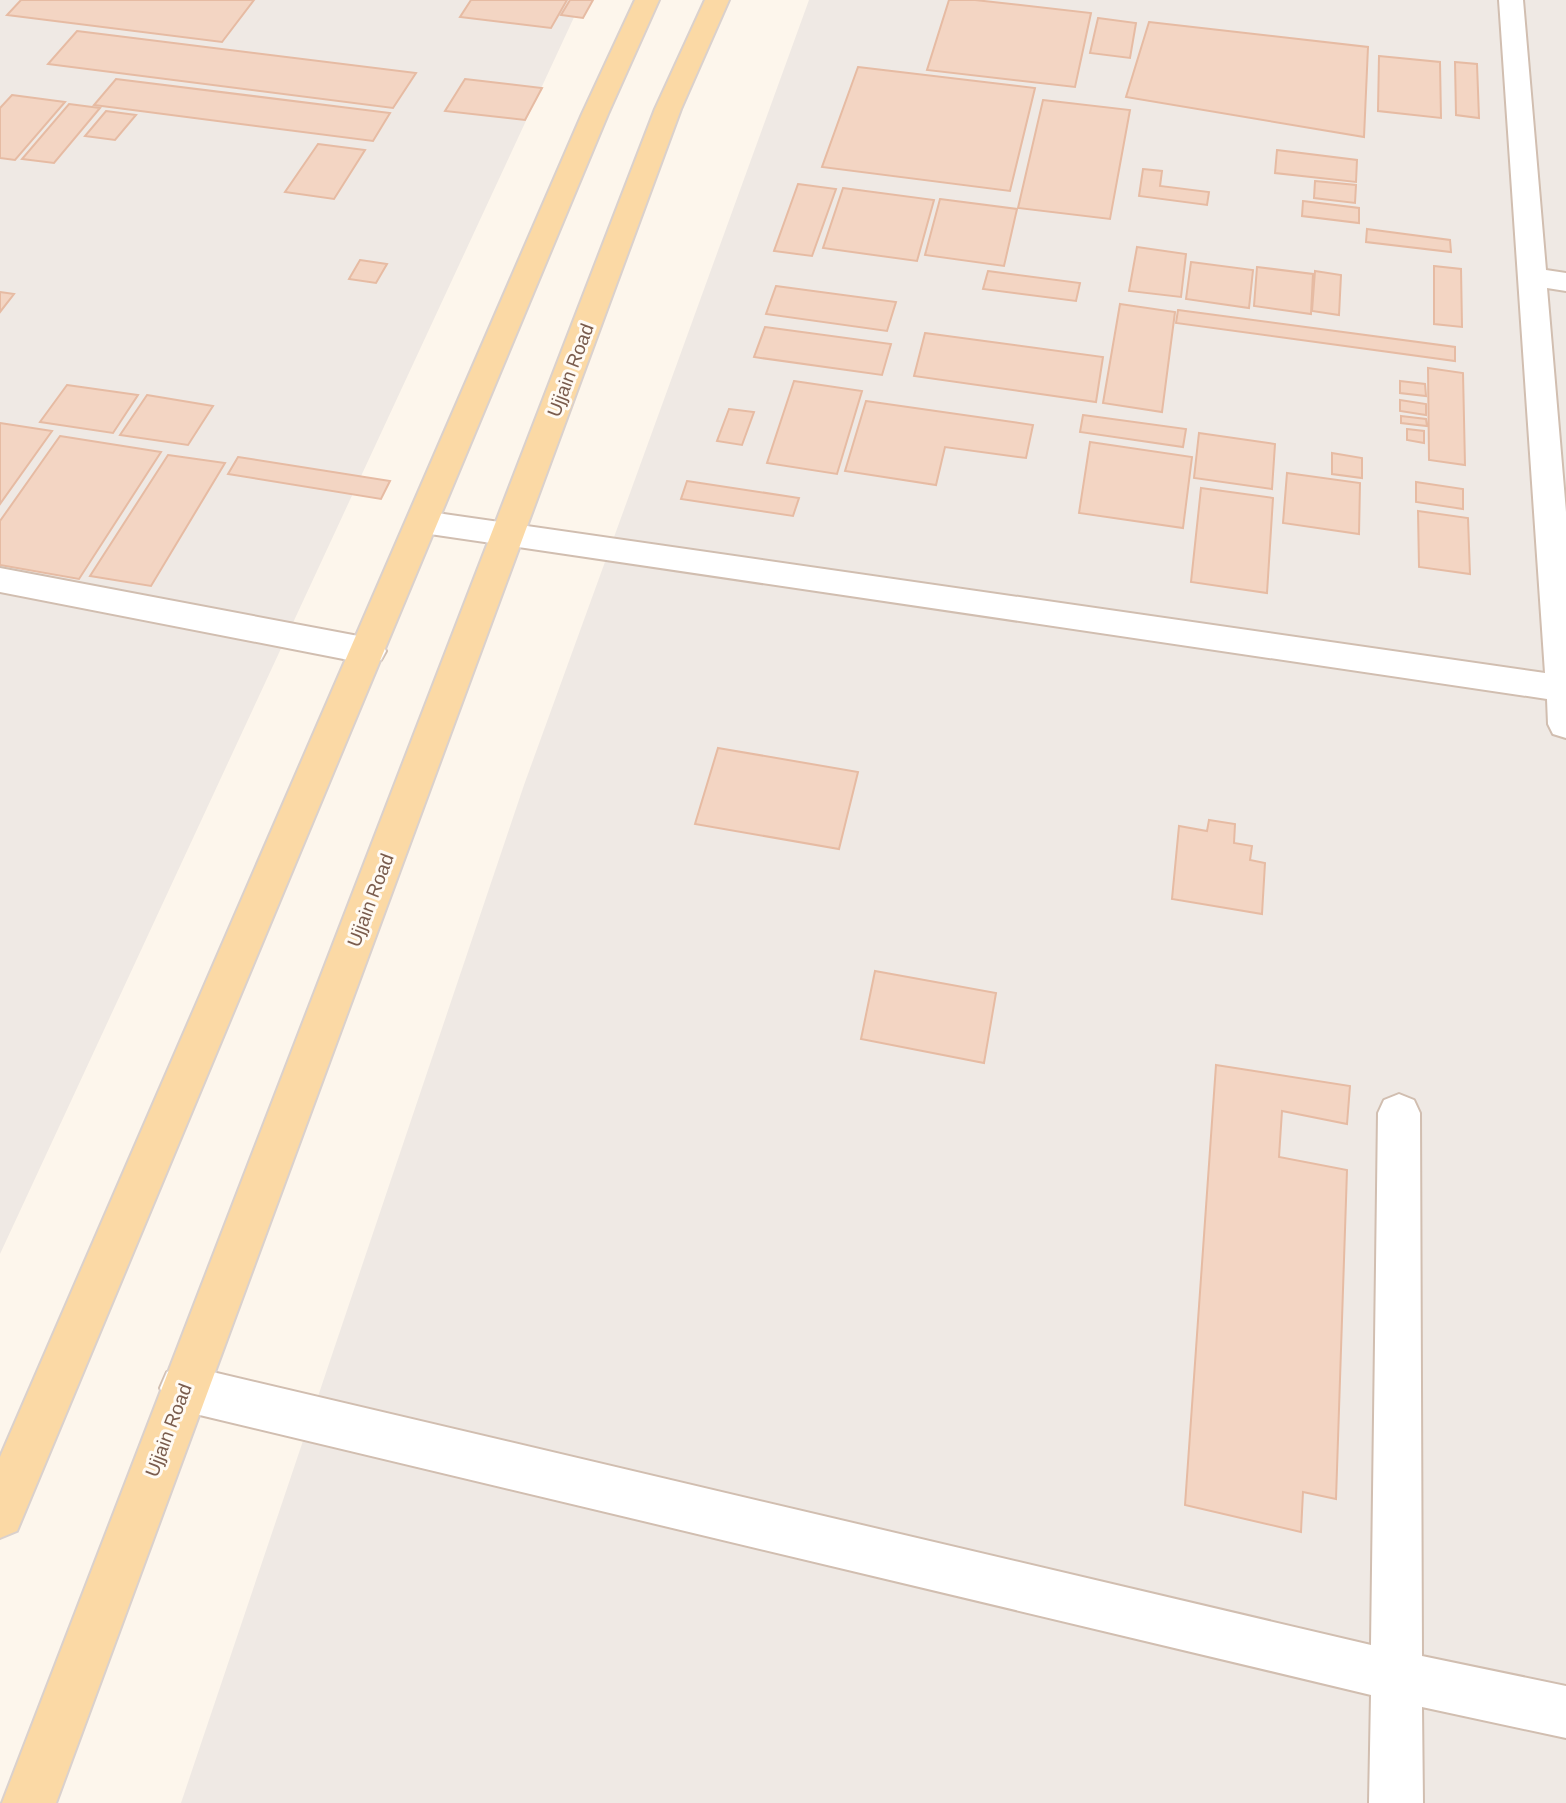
<svg xmlns="http://www.w3.org/2000/svg" width="1566" height="1803" font-family="Helvetica,sans-serif">
<style>
.industrial{fill:#efe9e4}
.building{fill:#f3d5c3;stroke:#e6bba3;stroke-width:2}
.lines{fill:none;stroke-linecap:round;stroke-linejoin:round}
.minor-casing{stroke:#d1beb0;stroke-width:4}
.major-casing{stroke:#dad1cd;stroke-width:4}
.minor{fill:#fff;fill-rule:evenodd}
.major{fill:#fbd9a5;fill-rule:evenodd}
.labels{text-anchor:middle;stroke-width:6;stroke-linejoin:round;paint-order:stroke}
.street-label{font-size:19px;fill:#7a5c4d;stroke:#fffaf3}
</style>
<rect width="100%" height="100%" fill="#fdf6ec"/>
<path class="industrial" d="M 0,0 L 582,0 L 0,1254 Z
M 809,0 L 1566,0 L 1566,1803 L 181,1803 L 524,785 Z"/>
<path class="building" d="M 21,0 L 254,0 L 222,42 L 7,15 Z
M 471,0 L 567,0 L 551,28 L 460,17 Z
M 570,0 L 593,0 L 583,18 L 561,15 Z
M 949,0 L 975,0 L 1091,13 L 1075,87 L 927,70 Z
M 1098,18 L 1136,23 L 1130,58 L 1090,53 Z
M 1149,22 L 1368,47 L 1364,137 L 1126,97 Z
M 77,31 L 416,73 L 393,108 L 48,64 Z
M 1379,56 L 1440,62 L 1441,118 L 1378,111 Z
M 1455,62 L 1477,64 L 1479,118 L 1456,115 Z
M 858,67 L 1035,88 L 1010,191 L 822,167 Z
M 116,79 L 390,113 L 373,141 L 94,105 Z
M 465,79 L 542,88 L 525,120 L 445,111 Z
M 12,95 L 65,102 L 15,160 L 0,158 L 0,108 Z
M 1043,100 L 1130,110 L 1110,219 L 1018,208 Z
M 69,104 L 100,108 L 54,163 L 22,159 Z
M 106,111 L 136,115 L 115,140 L 85,136 Z
M 318,144 L 365,150 L 334,199 L 285,192 Z
M 1277,150 L 1357,160 L 1356,182 L 1275,173 Z
M 1143,169 L 1162,171 L 1160,186 L 1209,192 L 1207,205 L 1139,196 Z
M 1315,181 L 1356,185 L 1355,203 L 1314,198 Z
M 798,184 L 836,189 L 812,256 L 774,251 Z
M 843,188 L 934,200 L 917,261 L 823,248 Z
M 940,199 L 1017,209 L 1004,266 L 925,255 Z
M 1303,201 L 1359,208 L 1359,223 L 1302,216 Z
M 1367,229 L 1450,240 L 1451,252 L 1366,242 Z
M 1137,247 L 1186,254 L 1181,297 L 1129,291 Z
M 360,260 L 387,264 L 376,283 L 349,279 Z
M 1191,262 L 1253,270 L 1249,308 L 1186,299 Z
M 1434,266 L 1461,269 L 1462,327 L 1434,324 Z
M 1257,267 L 1313,274 L 1311,314 L 1254,306 Z
M 988,271 L 1080,283 L 1076,301 L 983,289 Z
M 1315,271 L 1341,275 L 1339,315 L 1312,311 Z
M 776,286 L 896,302 L 887,331 L 766,314 Z
M 0,292 L 14,294 L 0,312 Z
M 1120,304 L 1175,312 L 1162,412 L 1103,403 Z
M 1178,310 L 1455,347 L 1455,361 L 1176,323 Z
M 765,327 L 891,344 L 882,375 L 754,357 Z
M 925,333 L 1103,357 L 1096,402 L 914,376 Z
M 1428,368 L 1463,373 L 1465,465 L 1429,460 Z
M 794,381 L 862,391 L 837,474 L 767,463 Z
M 1400,381 L 1425,384 L 1426,396 L 1400,393 Z
M 67,385 L 138,395 L 113,433 L 40,422 Z
M 147,395 L 213,406 L 188,445 L 120,435 Z
M 1400,400 L 1426,404 L 1426,415 L 1400,411 Z
M 866,401 L 1033,425 L 1026,458 L 945,447 L 936,485 L 845,471 Z
M 729,409 L 754,412 L 742,445 L 717,441 Z
M 1083,415 L 1186,429 L 1183,447 L 1080,432 Z
M 1401,416 L 1426,419 L 1427,426 L 1401,423 Z
M 0,423 L 52,431 L 0,504 Z
M 1407,429 L 1424,431 L 1424,443 L 1407,440 Z
M 1199,433 L 1275,444 L 1272,489 L 1194,478 Z
M 60,436 L 161,452 L 79,579 L 0,565 L 0,521 Z
M 1090,442 L 1192,457 L 1183,528 L 1079,513 Z
M 1332,453 L 1362,458 L 1362,478 L 1332,474 Z
M 168,455 L 225,463 L 151,586 L 90,576 Z
M 238,457 L 390,481 L 381,499 L 228,474 Z
M 1287,473 L 1360,483 L 1359,534 L 1283,523 Z
M 687,481 L 799,498 L 793,516 L 681,499 Z
M 1416,482 L 1463,489 L 1463,509 L 1416,502 Z
M 1201,488 L 1273,498 L 1267,593 L 1191,582 Z
M 1418,511 L 1468,518 L 1470,574 L 1419,567 Z
M 718,748 L 858,772 L 839,849 L 695,824 Z
M 1209,820 L 1235,824 L 1234,843 L 1252,846 L 1250,860 L 1265,863 L 1262,914 L 1172,899 L 1179,826 L 1207,831 Z
M 875,971 L 996,993 L 984,1063 L 861,1039 Z
M 1216,1065 L 1350,1086 L 1347,1124 L 1282,1111 L 1279,1157 L 1347,1170 L 1336,1499 L 1303,1492 L 1301,1532 L 1185,1505 Z"/>
<g class="lines">
<defs>
<path id="minor" d="M 1499,0 L 1523,0 L 1546,270 L 1566,273 L 1566,291 L 1547,288 L 1566,512 L 1566,738 L 1553,734 L 1548,724 L 1547,699 L 423,533 L 412,530 L 407,522 L 412,514 L 423,511 L 1545,673 Z
M 0,568 L 369,638 L 381,642 L 386,651 L 381,660 L 369,664 L 0,592 Z
M 1399,1094 L 1414,1100 L 1420,1113 L 1422,1656 L 1566,1686 L 1566,1738 L 1422,1707 L 1423,1803 L 1369,1803 L 1371,1695 L 183,1411 L 167,1404 L 160,1388 L 167,1372 L 183,1365 L 1371,1645 L 1378,1113 L 1384,1100 Z"/>
<path id="major" d="M 635,0 L 659,0 L 608,114 L 17,1531 L 0,1538 L 0,1457 L 582,114 Z
M 705,0 L 729,0 L 681,109 L 56,1803 L 2,1803 L 655,109 Z"/>
</defs>
<use href="#minor" class="minor-casing"/>
<use href="#major" class="major-casing"/>
<use href="#minor" class="minor"/>
<use href="#major" class="major"/>
</g>
<g class="labels">
<g class="street-label">
<text transform="translate(570 370) rotate(-69)" y="7">Ujjain Road</text>
<text transform="translate(370 900) rotate(-69)" y="7">Ujjain Road</text>
<text transform="translate(168 1430) rotate(-69)" y="7">Ujjain Road</text>
</g>
</g>
</svg>
